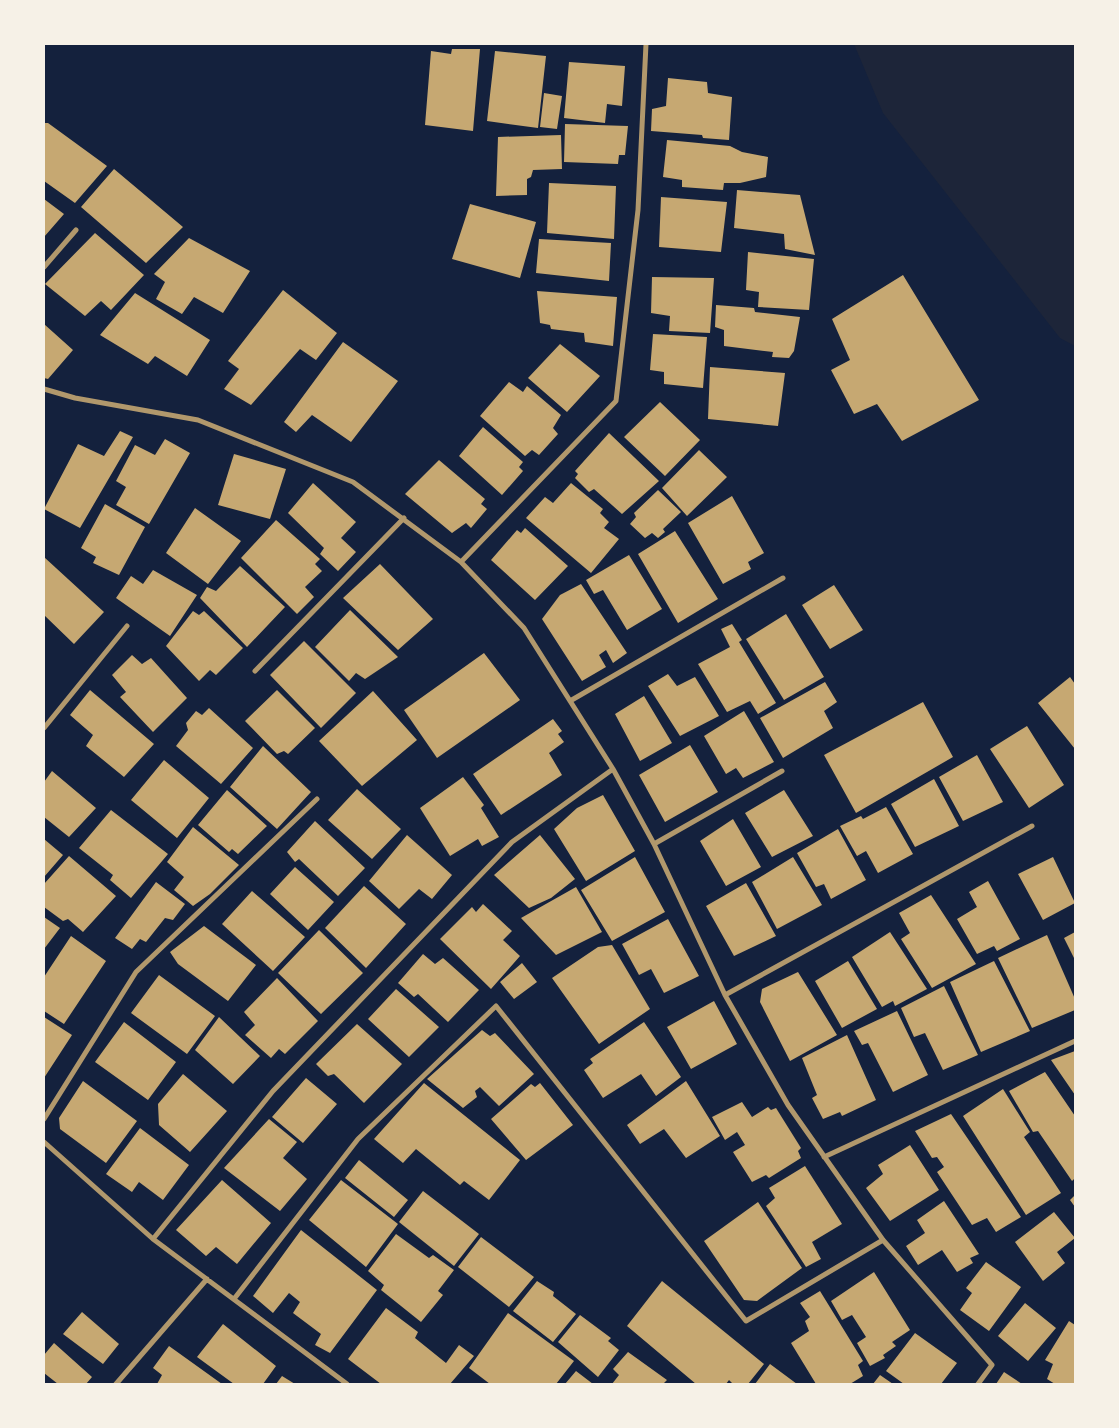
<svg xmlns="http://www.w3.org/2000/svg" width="1119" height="1428" font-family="'IBM Plex Sans',sans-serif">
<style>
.green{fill:#1d2539}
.building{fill:#c6a872}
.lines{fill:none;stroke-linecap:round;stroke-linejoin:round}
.minor{stroke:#b1986c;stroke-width:5}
</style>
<rect width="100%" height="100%" fill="#14213d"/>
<path class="green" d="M 854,44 L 1075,44 L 1075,346 L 1060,338 L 883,113 Z"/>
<path class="building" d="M 452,49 L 480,49 L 473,131 L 425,125 L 431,51 L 451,54 Z
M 495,51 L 546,56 L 538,128 L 487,121 Z
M 569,62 L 625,66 L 622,106 L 607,104 L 605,123 L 564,118 Z
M 668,78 L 707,82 L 708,93 L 732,97 L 729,140 L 703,138 L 702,135 L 651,131 L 652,109 L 666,106 Z
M 544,93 L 562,96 L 557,129 L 540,127 Z
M 44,123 L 48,123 L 107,166 L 75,203 L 44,181 Z
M 565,124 L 628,126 L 625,155 L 619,155 L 618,164 L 564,162 Z
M 561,135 L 562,169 L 533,170 L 531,177 L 527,179 L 527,195 L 496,196 L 498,137 Z
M 667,140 L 730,146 L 742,152 L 768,157 L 766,177 L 740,183 L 724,183 L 723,190 L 682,187 L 682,180 L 663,177 Z
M 114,169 L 183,227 L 146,263 L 81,207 Z
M 549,183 L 616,186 L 614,239 L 547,233 Z
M 737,190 L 800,195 L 815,255 L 785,249 L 784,234 L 734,228 Z
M 661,197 L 727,202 L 721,252 L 659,247 Z
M 44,199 L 64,214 L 44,237 Z
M 470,204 L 536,222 L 520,278 L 452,259 Z
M 95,233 L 144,275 L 111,310 L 101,301 L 85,316 L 45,284 Z
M 189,238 L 250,271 L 223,313 L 194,297 L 182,314 L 156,299 L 165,282 L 154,274 Z
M 539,239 L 611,243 L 609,281 L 536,273 Z
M 748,252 L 814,259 L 809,310 L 758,307 L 759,292 L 746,290 Z
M 903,275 L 979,400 L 902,441 L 877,404 L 854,414 L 831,370 L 850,360 L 832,319 Z
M 652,277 L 714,278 L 710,333 L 669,331 L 670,316 L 651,313 Z
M 283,290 L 337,333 L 316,360 L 300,349 L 251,405 L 224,389 L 239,369 L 228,361 Z
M 537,291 L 617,297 L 613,346 L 585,342 L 584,333 L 551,329 L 550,325 L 540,323 Z
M 135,293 L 210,340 L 187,376 L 155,356 L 148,364 L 100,335 Z
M 716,305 L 754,308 L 755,312 L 800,317 L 794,351 L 789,358 L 772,357 L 773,352 L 724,346 L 724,330 L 715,327 Z
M 44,324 L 73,350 L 48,379 L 44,378 Z
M 653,334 L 707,337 L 703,388 L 664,384 L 664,372 L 650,370 Z
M 343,342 L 398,381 L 351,442 L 312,415 L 296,432 L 284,422 Z
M 560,344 L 600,376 L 567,412 L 528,378 Z
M 710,367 L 785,373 L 778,426 L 708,419 Z
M 509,382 L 523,392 L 527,386 L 561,415 L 553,428 L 558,434 L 539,455 L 532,450 L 525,456 L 480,416 Z
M 660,402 L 700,440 L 665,476 L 624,437 Z
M 483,427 L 523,462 L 519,467 L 523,471 L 502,495 L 459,456 Z
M 120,431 L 133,437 L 80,528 L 44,509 L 78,444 L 104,456 Z
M 609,433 L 659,481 L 622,514 L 594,489 L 589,492 L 575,478 L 578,474 L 575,471 Z
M 165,439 L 190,453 L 149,524 L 116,505 L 126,487 L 116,481 L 135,445 L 155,455 Z
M 699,450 L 727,477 L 687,516 L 662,488 Z
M 234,454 L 286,469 L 270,519 L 218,505 Z
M 439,460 L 485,499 L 481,504 L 487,509 L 471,528 L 466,523 L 452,533 L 405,494 Z
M 313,483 L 356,522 L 341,538 L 356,552 L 338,571 L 320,554 L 324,548 L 288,513 Z
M 571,483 L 603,509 L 600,513 L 609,522 L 604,528 L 619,539 L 591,573 L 526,518 L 545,497 L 553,503 Z
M 658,490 L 681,512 L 663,529 L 665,532 L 658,538 L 652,533 L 645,538 L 630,524 L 636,517 L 634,513 Z
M 732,496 L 764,553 L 748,562 L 751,569 L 723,584 L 688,523 Z
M 105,504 L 145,527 L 119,575 L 93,563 L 96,557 L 81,548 Z
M 195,508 L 241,541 L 208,584 L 166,553 Z
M 276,520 L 320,559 L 315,564 L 322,571 L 305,587 L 314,597 L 297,614 L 241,558 Z
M 525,528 L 568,566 L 535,600 L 491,560 L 517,530 L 521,533 Z
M 675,531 L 718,599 L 678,623 L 638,554 Z
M 629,555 L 662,609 L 627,630 L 603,590 L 594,594 L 586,580 Z
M 44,557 L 104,612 L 74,644 L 44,615 Z
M 380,564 L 433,619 L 398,650 L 343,598 Z
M 240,566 L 285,607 L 247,647 L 200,598 L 207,587 L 216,591 Z
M 153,570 L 197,595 L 170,636 L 116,598 L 131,576 L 143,584 Z
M 581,584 L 627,653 L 613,663 L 606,650 L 599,655 L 606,667 L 582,681 L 542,619 L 560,595 Z
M 834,585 L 863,630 L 830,649 L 802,605 Z
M 350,610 L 398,657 L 365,679 L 356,673 L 349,681 L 315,647 Z
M 193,611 L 199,615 L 204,611 L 243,648 L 216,675 L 210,670 L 199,681 L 166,646 Z
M 786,614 L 824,677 L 784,700 L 746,639 Z
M 732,624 L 742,640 L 739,642 L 776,703 L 758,714 L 750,701 L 727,712 L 698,664 L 730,647 L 721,629 Z
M 304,641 L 356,693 L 321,728 L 270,675 Z
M 484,653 L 520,700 L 437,758 L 404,710 Z
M 132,655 L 142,664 L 151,658 L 187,698 L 153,732 L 120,697 L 126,692 L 112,675 Z
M 668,674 L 677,686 L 695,677 L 719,716 L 680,736 L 648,686 Z
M 1070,677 L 1075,684 L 1075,749 L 1038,703 Z
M 825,682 L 837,702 L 824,711 L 833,728 L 783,758 L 760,718 Z
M 90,690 L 154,744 L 124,777 L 86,746 L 93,735 L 70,715 Z
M 277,690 L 315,728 L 288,754 L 284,751 L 277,754 L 245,721 Z
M 373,691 L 417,740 L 362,786 L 319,741 Z
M 644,696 L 672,743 L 640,761 L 615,714 Z
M 923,702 L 953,757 L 856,813 L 824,755 Z
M 209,708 L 253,748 L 221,784 L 176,746 L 188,730 L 186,723 L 196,711 L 202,715 Z
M 744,711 L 774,762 L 743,778 L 736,768 L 726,774 L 704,736 Z
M 553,719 L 562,731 L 558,734 L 564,742 L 549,753 L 562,775 L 501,815 L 473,774 Z
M 1027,726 L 1064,785 L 1029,808 L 990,749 Z
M 690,745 L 718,792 L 665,822 L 639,775 Z
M 263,746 L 311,792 L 277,829 L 230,787 Z
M 977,755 L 1003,802 L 963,821 L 939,777 Z
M 164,760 L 209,798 L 177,838 L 131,800 Z
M 52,771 L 96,808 L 69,837 L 44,817 L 44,782 Z
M 463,777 L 484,805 L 481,808 L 499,837 L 482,846 L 478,839 L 450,856 L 420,808 Z
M 934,779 L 959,826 L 915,847 L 891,804 Z
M 357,789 L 401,829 L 372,859 L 328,820 Z
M 227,790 L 267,826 L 238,854 L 232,849 L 229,852 L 198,825 Z
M 784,790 L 813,836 L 772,857 L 745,813 Z
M 603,795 L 635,851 L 586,881 L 554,829 L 577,808 Z
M 886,807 L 913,854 L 878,873 L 866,851 L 857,856 L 840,826 L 861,816 L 863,819 Z
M 111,810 L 168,854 L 131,898 L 110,880 L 113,875 L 79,848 Z
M 733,819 L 761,867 L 726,886 L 700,841 Z
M 315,821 L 365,868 L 338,896 L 299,859 L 295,862 L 287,852 Z
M 193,827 L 239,865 L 210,894 L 193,906 L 174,890 L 184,877 L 167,862 Z
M 838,829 L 866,880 L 831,899 L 824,884 L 816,887 L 797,853 Z
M 407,835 L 452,875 L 432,899 L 419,889 L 399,909 L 369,881 Z
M 540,835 L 575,879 L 551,898 L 529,908 L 494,875 Z
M 44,839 L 63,855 L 44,877 Z
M 69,856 L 116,896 L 83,932 L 68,919 L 63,921 L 44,907 L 44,884 Z
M 635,857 L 665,912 L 612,941 L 581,890 Z
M 793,857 L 822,905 L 777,929 L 752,882 Z
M 1053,857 L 1075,903 L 1043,920 L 1018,874 Z
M 295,867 L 334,902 L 308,930 L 270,894 Z
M 988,881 L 1020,939 L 997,951 L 994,946 L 977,954 L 957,919 L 977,907 L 969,892 Z
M 156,882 L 185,904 L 173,920 L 165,918 L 146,942 L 140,939 L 132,949 L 115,938 Z
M 746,883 L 776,936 L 734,956 L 706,906 Z
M 364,886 L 406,924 L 366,968 L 325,928 Z
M 576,887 L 602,932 L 556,955 L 521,918 Z
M 252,891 L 305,937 L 273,971 L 222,924 Z
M 931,895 L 976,964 L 932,988 L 901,939 L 910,933 L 899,913 Z
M 483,904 L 512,931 L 503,940 L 520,956 L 491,989 L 440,939 L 472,907 L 476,912 Z
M 44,917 L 60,928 L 44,949 Z
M 668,919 L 699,976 L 664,993 L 651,969 L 639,975 L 622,944 Z
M 204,926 L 256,965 L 228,1001 L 178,964 L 170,952 Z
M 319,930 L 363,973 L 321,1014 L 278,973 Z
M 890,932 L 927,989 L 895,1006 L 893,1001 L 882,1007 L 852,957 Z
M 1075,932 L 1075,960 L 1064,938 Z
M 1047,935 L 1075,999 L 1075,1010 L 1032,1028 L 998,958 Z
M 71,936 L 106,961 L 64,1024 L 44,1011 L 44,977 Z
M 612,945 L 650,1009 L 599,1044 L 552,978 L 598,947 Z
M 423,954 L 435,964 L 443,958 L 479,990 L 448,1022 L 418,994 L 414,997 L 398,983 Z
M 848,961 L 877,1009 L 842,1028 L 815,981 Z
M 994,961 L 1030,1031 L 981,1052 L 950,982 Z
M 522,963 L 537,982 L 514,999 L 500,982 Z
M 798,972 L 837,1035 L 790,1061 L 760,1002 L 762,989 Z
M 159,975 L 215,1016 L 187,1054 L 131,1013 Z
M 277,978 L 318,1021 L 285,1054 L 279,1049 L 271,1058 L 245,1035 L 255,1025 L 244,1012 Z
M 944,986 L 978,1055 L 943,1070 L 925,1033 L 914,1037 L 901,1008 Z
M 396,989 L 439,1027 L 409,1057 L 368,1019 Z
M 714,1001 L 737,1044 L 691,1069 L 667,1027 Z
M 897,1011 L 928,1075 L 893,1092 L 868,1043 L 862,1045 L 854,1031 Z
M 44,1017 L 72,1035 L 44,1078 Z
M 219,1017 L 260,1056 L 233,1084 L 195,1050 Z
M 124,1022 L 176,1062 L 148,1100 L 95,1062 Z
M 644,1022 L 681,1077 L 656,1096 L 641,1074 L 603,1098 L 584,1070 L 593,1063 L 590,1059 Z
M 357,1024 L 402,1064 L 364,1103 L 334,1074 L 328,1076 L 316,1064 Z
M 482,1030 L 490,1036 L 495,1033 L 534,1074 L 499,1106 L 480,1087 L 475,1091 L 477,1097 L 463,1108 L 427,1079 Z
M 847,1035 L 876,1100 L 842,1116 L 840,1112 L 823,1119 L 812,1098 L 817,1095 L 802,1058 Z
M 1075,1051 L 1075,1095 L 1051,1060 Z
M 1045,1072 L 1075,1116 L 1075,1178 L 1072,1181 L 1038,1131 L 1033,1132 L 1009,1091 Z
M 183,1074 L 227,1111 L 190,1152 L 159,1125 L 158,1104 Z
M 306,1078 L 337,1104 L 303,1143 L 272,1117 Z
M 83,1081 L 137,1121 L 106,1163 L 60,1129 L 59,1118 Z
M 686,1081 L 720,1136 L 686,1158 L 664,1129 L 640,1144 L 627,1125 Z
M 424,1083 L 520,1160 L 489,1200 L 464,1181 L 460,1185 L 416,1149 L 403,1163 L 374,1139 Z
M 540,1083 L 573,1125 L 526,1160 L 491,1119 L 531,1084 L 535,1087 Z
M 1003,1089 L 1030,1132 L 1024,1137 L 1061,1193 L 1026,1215 L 963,1116 Z
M 742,1102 L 752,1117 L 768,1107 L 771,1110 L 776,1108 L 801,1148 L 798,1151 L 801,1158 L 769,1178 L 766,1175 L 752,1182 L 733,1152 L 745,1145 L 737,1132 L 725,1140 L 712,1117 Z
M 951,1114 L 1021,1217 L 996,1232 L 987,1218 L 972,1225 L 937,1172 L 944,1167 L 937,1157 L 932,1158 L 915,1131 Z
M 269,1119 L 297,1142 L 283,1158 L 307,1179 L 280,1211 L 224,1168 Z
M 140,1128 L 189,1165 L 163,1200 L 139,1182 L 132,1192 L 106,1174 Z
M 910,1145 L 939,1190 L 890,1221 L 866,1188 L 883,1174 L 878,1165 Z
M 359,1160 L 408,1200 L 394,1217 L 345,1178 Z
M 805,1166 L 842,1224 L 812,1242 L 821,1259 L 806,1267 L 766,1206 L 775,1198 L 769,1188 Z
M 222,1180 L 271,1223 L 237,1264 L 216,1247 L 206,1256 L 176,1230 Z
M 341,1180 L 398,1224 L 366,1267 L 309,1220 Z
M 423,1191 L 479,1234 L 454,1266 L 399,1222 Z
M 1075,1195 L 1075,1207 L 1070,1200 Z
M 944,1201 L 979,1254 L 970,1258 L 973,1263 L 957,1272 L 942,1250 L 918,1265 L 906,1246 L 925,1233 L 917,1220 Z
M 758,1202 L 802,1268 L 757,1301 L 744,1300 L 704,1241 Z
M 1054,1212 L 1075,1238 L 1057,1252 L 1065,1263 L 1043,1281 L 1015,1242 Z
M 301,1230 L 377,1290 L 330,1353 L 315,1345 L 321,1334 L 293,1313 L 300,1302 L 289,1293 L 273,1313 L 253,1296 Z
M 396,1234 L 429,1258 L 433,1255 L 454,1270 L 438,1291 L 443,1295 L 421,1322 L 381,1290 L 384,1285 L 368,1271 Z
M 481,1237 L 534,1277 L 509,1307 L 458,1267 Z
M 986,1262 L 1021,1287 L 989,1331 L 960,1310 L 972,1293 L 966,1288 Z
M 874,1272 L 910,1330 L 892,1342 L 896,1346 L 883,1355 L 885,1358 L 870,1366 L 857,1343 L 866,1337 L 852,1315 L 842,1320 L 831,1301 Z
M 537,1281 L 554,1292 L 553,1296 L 576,1314 L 553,1342 L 513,1311 Z
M 662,1281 L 764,1364 L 748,1384 L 733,1384 L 729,1380 L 726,1384 L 696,1384 L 627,1326 Z
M 820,1291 L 863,1361 L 858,1365 L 863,1376 L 850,1384 L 816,1384 L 791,1343 L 809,1331 L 805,1321 L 810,1317 L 800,1303 Z
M 1025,1303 L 1056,1328 L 1028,1361 L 998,1336 Z
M 386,1308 L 418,1332 L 415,1338 L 446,1363 L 459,1345 L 474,1356 L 450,1384 L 381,1384 L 348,1359 Z
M 82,1312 L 119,1344 L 103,1364 L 63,1334 Z
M 508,1313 L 574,1361 L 556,1384 L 490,1384 L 469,1368 Z
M 580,1315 L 611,1338 L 608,1341 L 619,1350 L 598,1377 L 558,1342 Z
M 1069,1321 L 1075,1325 L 1075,1384 L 1055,1384 L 1047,1379 L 1053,1364 L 1045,1360 Z
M 223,1324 L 276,1366 L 263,1384 L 234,1384 L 197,1357 Z
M 915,1333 L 957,1363 L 941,1384 L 904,1384 L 886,1371 Z
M 54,1343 L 92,1377 L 86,1384 L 58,1384 L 44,1373 L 44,1355 Z
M 169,1346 L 222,1384 L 157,1384 L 162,1375 L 153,1368 Z
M 628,1352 L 667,1380 L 663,1384 L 612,1384 L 619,1375 L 613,1369 Z
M 770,1364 L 797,1384 L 755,1384 Z
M 576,1371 L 593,1384 L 565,1384 Z
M 1004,1372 L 1022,1384 L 996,1384 Z
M 880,1375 L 893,1384 L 873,1384 Z
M 282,1376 L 295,1384 L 276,1384 Z"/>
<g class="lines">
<path class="minor" d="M 44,267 L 76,230
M 44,389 L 75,398 L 198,420 L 353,482 L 461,562 L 524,628 L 613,769 L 654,844 L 725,995 L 788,1105 L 883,1240 L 992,1365 L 978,1384
M 461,562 L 616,401 L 638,210 L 646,44
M 255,671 L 404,518
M 570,701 L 783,578
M 44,728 L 127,626
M 654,844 L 782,771
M 725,995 L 1032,826
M 44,1119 L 136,972 L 317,799
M 44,1142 L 153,1239 L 347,1384
M 824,1157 L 1075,1041
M 153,1239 L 273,1091 L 512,842 L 613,769
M 234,1299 L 358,1139 L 496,1006 L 746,1321 L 883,1240
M 116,1384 L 207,1279"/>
</g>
<rect width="1119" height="1428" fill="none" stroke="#f6f1e7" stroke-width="90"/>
</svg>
